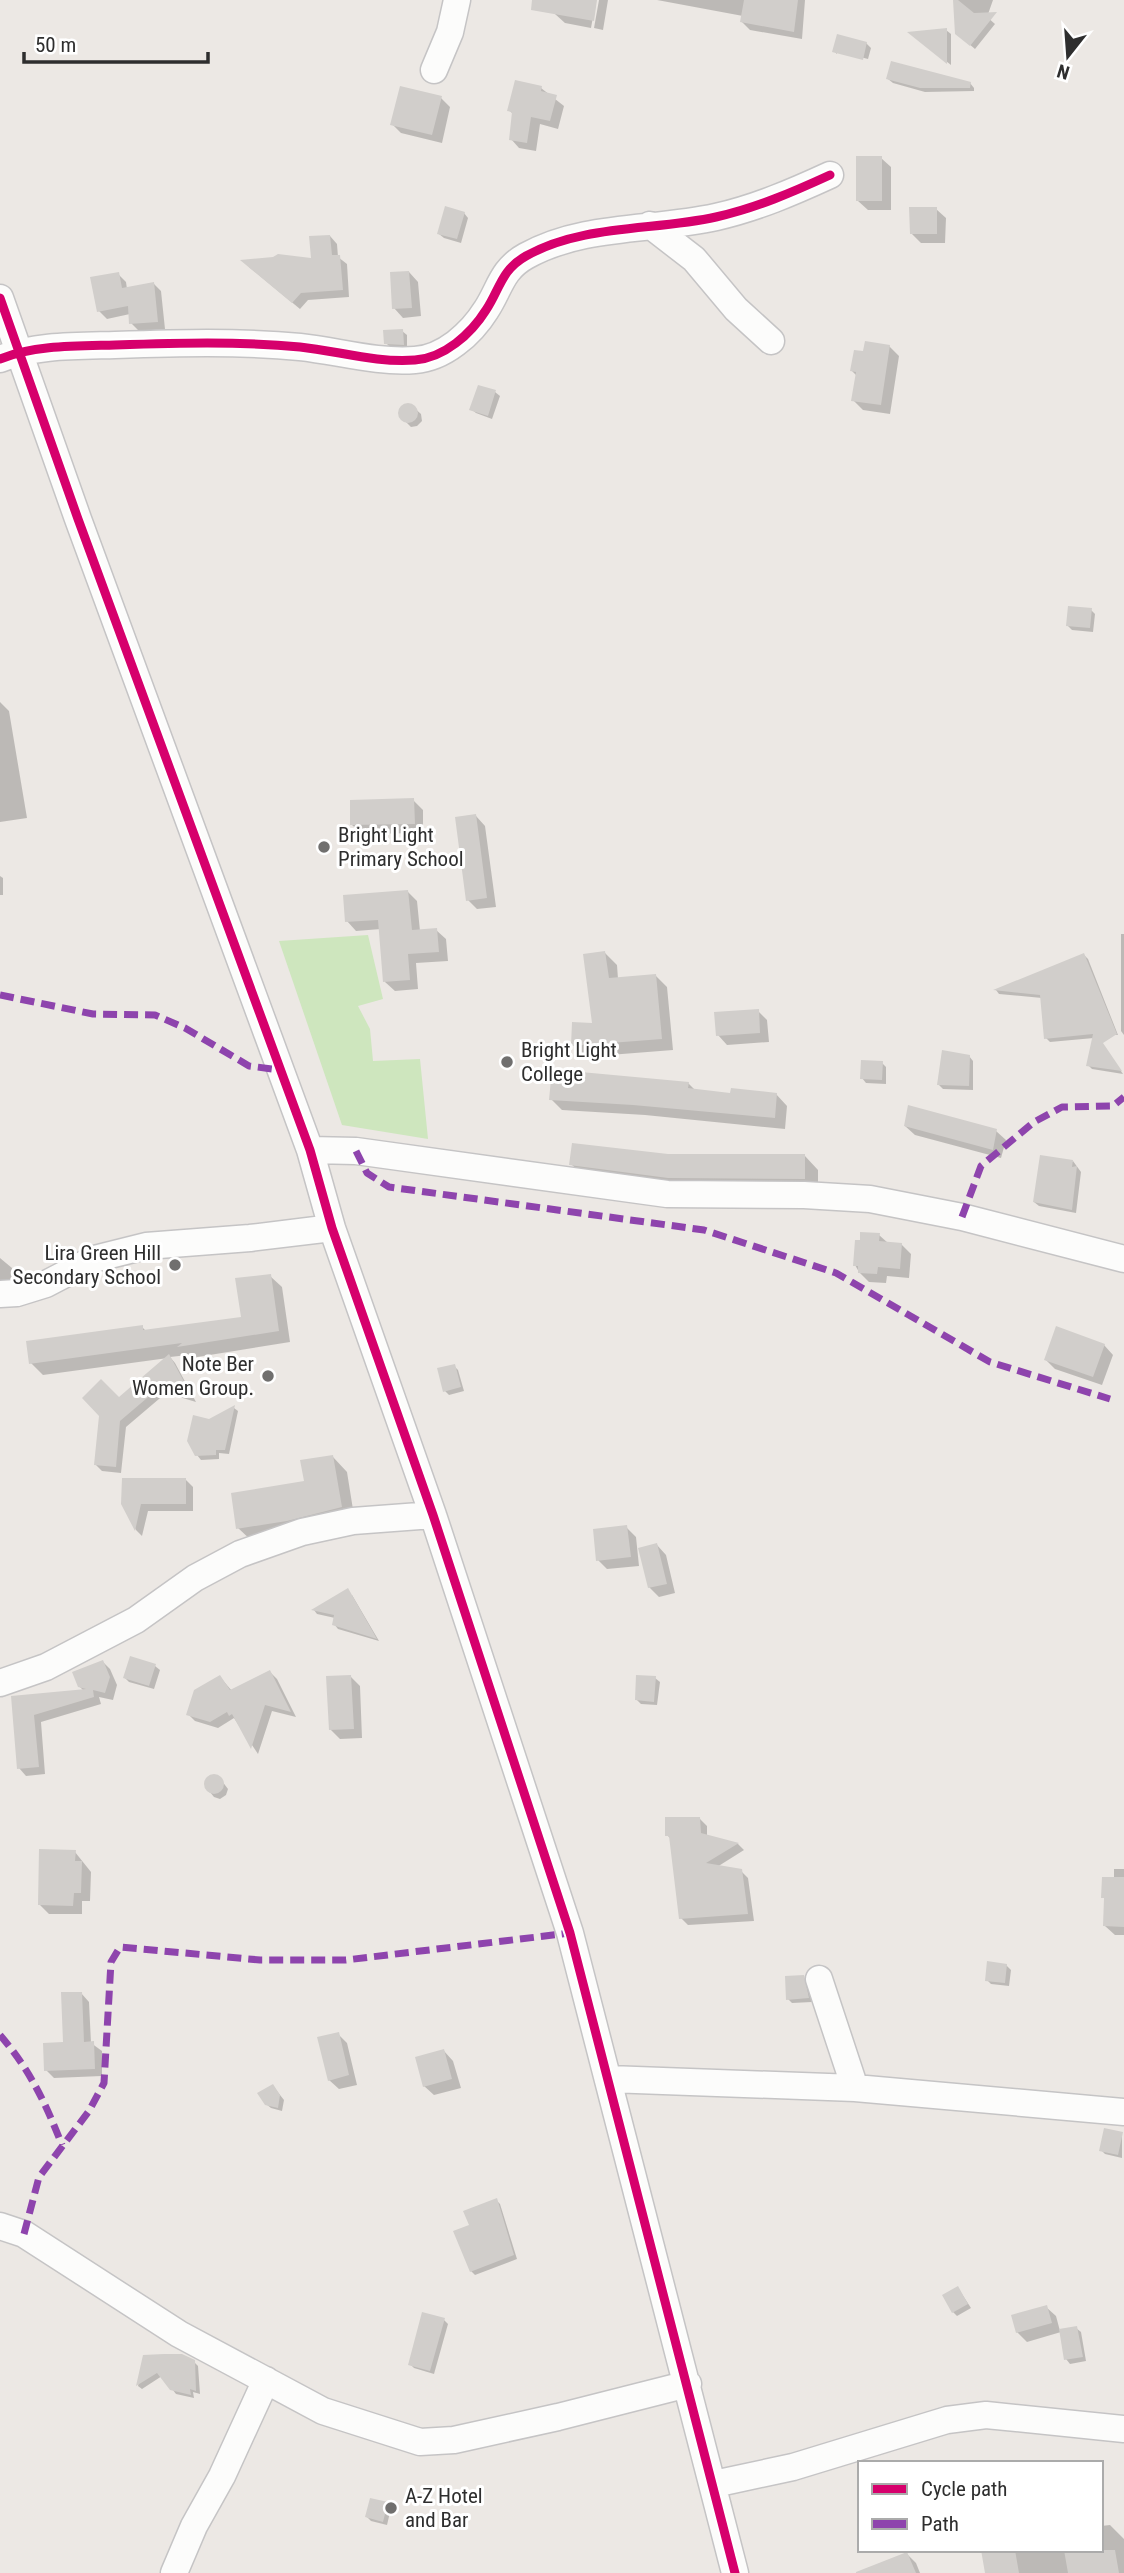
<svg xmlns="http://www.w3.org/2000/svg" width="1124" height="2573" font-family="'Roboto Condensed',sans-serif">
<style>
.green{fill:#cee6be}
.shadow{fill:#0003}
.building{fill:#d1cecb}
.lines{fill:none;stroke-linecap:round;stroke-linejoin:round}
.minor-casing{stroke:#c5c4c5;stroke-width:29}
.minor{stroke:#fcfcfb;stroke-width:26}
.quiet{stroke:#8e44ad;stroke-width:7;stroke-dasharray:14 7;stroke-linecap:butt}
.cycleway-casing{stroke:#fff;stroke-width:13}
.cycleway{stroke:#d6006c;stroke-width:9}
.poi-dot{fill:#706f6e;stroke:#fff;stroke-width:2.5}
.labels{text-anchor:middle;stroke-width:6;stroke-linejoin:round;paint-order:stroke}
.poi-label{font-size:21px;fill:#2e2e2e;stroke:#fff;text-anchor:start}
</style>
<rect width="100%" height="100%" fill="#ece8e4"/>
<path class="green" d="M 368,935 L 383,999 L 358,1006 L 370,1029 L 373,1061 L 420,1059 L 428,1139 L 342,1125 L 279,941 Z"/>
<path class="shadow" d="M 558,0 L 596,0 L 591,28 L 565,23 L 555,14 Z
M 599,0 L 608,0 L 603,30 L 594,28 Z
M 657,0 L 805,0 L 802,39 L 750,30 L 742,22 L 743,16 Z
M 955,0 L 993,0 L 987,17 L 995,24 L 975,49 L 962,38 Z
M 946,30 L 951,34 L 951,65 L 914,36 Z
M 866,43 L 871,48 L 868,59 L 837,51 L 837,54 L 834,51 Z
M 888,79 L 970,83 L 974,88 L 974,91 L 925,92 L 893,83 Z
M 541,88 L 564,106 L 558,129 L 540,124 L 536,151 L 519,148 L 511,139 L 514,115 L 509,110 Z
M 441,98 L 450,107 L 442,143 L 401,133 L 392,124 Z
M 881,158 L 891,167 L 891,210 L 868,210 L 858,201 Z
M 936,209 L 946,218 L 945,243 L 921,243 L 911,233 Z
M 464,213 L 468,218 L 461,243 L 444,238 L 439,234 Z
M 330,236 L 337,244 L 338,257 L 347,264 L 349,297 L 308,300 L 300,309 L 249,267 L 274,259 L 313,260 Z
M 409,272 L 418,282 L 421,316 L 403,318 L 394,308 Z
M 118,274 L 126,282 L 127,289 L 154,284 L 161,291 L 165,329 L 139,331 L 131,323 L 130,314 L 107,319 L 99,311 Z
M 402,331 L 407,335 L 407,348 L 390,347 L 386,343 Z
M 889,346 L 899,356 L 890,414 L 863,410 L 853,400 L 857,376 L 852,371 Z
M 495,392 L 500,396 L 492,419 L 476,413 L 471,409 Z
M 411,405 L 421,414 L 422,421 L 417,426 L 411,427 L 401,417 L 400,411 L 404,406 Z
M 1091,610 L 1095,614 L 1093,632 L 1072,630 L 1068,626 Z
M 0,702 L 9,711 L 27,818 L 0,822 Z
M 413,800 L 423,810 L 423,833 L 362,834 L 352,825 Z
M 476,816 L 485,826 L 496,907 L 477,909 L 468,900 Z
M 0,876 L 3,878 L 3,895 L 0,895 Z
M 408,892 L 417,901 L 420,931 L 436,930 L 446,939 L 448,961 L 416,963 L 418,989 L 395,991 L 385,982 L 381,929 L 356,931 L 347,921 Z
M 1121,934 L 1124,934 L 1124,1035 L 1121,1031 Z
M 605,953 L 617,965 L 618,979 L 655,975 L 667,987 L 673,1050 L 584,1057 L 573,1045 L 594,1025 Z
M 1084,955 L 1088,959 L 1118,1035 L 1095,1033 L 1123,1074 L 1092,1069 L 1088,1065 L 1094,1038 L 1050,1042 L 1046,1038 L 1042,998 L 999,994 L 996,990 Z
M 758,1011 L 767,1020 L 769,1042 L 727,1045 L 718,1035 Z
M 969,1056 L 973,1061 L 973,1090 L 943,1089 L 939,1085 Z
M 882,1063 L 886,1067 L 886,1084 L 866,1083 L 862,1078 Z
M 688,1083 L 696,1091 L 732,1095 L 776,1094 L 787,1106 L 785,1129 L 645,1115 L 562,1110 L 551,1099 Z
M 905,1126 L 996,1131 L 1006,1140 L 1001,1158 L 915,1135 Z
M 805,1156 L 818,1170 L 818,1192 L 585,1177 L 571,1164 Z
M 1073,1161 L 1081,1172 L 1076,1213 L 1039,1206 L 1034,1202 Z
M 879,1235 L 888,1243 L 901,1244 L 911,1254 L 909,1278 L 887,1276 L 886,1283 L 869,1282 L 859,1272 L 855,1265 Z
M 0,1258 L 12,1268 L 11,1287 L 0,1290 Z
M 270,1276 L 282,1287 L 290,1342 L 191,1358 L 188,1355 L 170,1357 L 175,1363 L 196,1402 L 166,1393 L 126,1427 L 121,1473 L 102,1471 L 96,1465 L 119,1400 L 168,1358 L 43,1375 L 31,1363 L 142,1327 L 146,1331 L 243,1318 Z
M 1104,1345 L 1113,1355 L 1102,1385 L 1055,1369 L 1046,1360 Z
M 454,1366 L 458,1370 L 464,1391 L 449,1395 L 445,1391 Z
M 234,1408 L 238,1411 L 229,1454 L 219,1453 L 219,1459 L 201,1460 L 197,1455 L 210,1421 Z
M 333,1457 L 347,1472 L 355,1522 L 253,1542 L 238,1528 L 306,1483 Z
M 185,1479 L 193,1487 L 193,1511 L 148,1511 L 142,1536 L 136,1530 L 122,1504 Z
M 626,1527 L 636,1537 L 639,1566 L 607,1569 L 598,1560 Z
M 657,1545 L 666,1555 L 675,1593 L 659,1597 L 649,1587 Z
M 352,1595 L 379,1641 L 338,1629 L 334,1624 L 335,1618 L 317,1614 L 314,1610 Z
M 103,1662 L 110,1669 L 117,1685 L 113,1700 L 99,1697 L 101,1704 L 41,1722 L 45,1774 L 26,1776 L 19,1768 L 13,1697 L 84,1691 L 79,1686 Z
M 155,1666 L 160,1670 L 154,1689 L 129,1682 L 125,1678 Z
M 270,1672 L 277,1679 L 296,1717 L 272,1711 L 258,1754 L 234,1718 L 218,1728 L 195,1721 L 188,1714 L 220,1677 L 232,1691 Z
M 351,1677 L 360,1686 L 362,1738 L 340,1739 L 330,1729 Z
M 655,1678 L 660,1682 L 657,1705 L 641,1704 L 636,1699 Z
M 213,1775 L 219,1777 L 228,1789 L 226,1795 L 220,1799 L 214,1797 L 205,1786 L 207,1778 Z
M 700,1819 L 707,1826 L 707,1837 L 738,1844 L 744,1850 L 717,1867 L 741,1871 L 748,1878 L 754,1921 L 688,1925 L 681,1918 L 671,1839 L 667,1835 Z
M 75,1852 L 91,1872 L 90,1901 L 82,1901 L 82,1914 L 49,1914 L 40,1905 Z
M 1114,1869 L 1124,1869 L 1124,1935 L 1115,1935 L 1105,1926 L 1106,1900 L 1103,1897 L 1114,1879 Z
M 1006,1965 L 1011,1970 L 1009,1986 L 991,1984 L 987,1980 Z
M 803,1977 L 807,1982 L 812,2002 L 792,2003 L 788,1999 Z
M 81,1993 L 89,2002 L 91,2043 L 102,2051 L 102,2076 L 54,2078 L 46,2070 L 65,2044 Z
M 338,2034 L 347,2043 L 357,2085 L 339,2089 L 329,2080 Z
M 444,2051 L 453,2061 L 461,2088 L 434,2095 L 424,2086 Z
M 273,2086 L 284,2100 L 282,2111 L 271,2108 L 266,2104 Z
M 1122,2133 L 1122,2158 L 1105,2154 L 1101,2150 Z
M 496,2200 L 500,2204 L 517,2259 L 475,2275 L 471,2271 L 471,2226 Z
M 958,2288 L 971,2308 L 957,2316 L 953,2312 Z
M 1046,2307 L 1056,2316 L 1060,2331 L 1076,2328 L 1081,2332 L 1086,2361 L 1070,2364 L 1066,2359 L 1061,2332 L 1027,2342 L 1017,2332 Z
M 444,2320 L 448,2324 L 434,2374 L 414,2368 L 410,2364 Z
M 144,2357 L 194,2362 L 198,2366 L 200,2394 L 193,2392 L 194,2398 L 176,2394 L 162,2376 L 142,2389 L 138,2386 Z
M 387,2504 L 391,2508 L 387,2525 L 371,2521 L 367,2517 Z
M 1110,2525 L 1124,2539 L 1124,2573 L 987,2573 L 983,2550 L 1101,2550 L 1101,2526 Z
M 907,2554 L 916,2563 L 920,2573 L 860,2573 Z"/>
<path class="building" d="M 532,0 L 597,0 L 594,21 L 531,10 Z
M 744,0 L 798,0 L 794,32 L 740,22 Z
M 953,0 L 958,0 L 974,13 L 997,12 L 970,46 L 955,34 Z
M 947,28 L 947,64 L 907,32 Z
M 837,34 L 867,42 L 863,60 L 832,52 Z
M 891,61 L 971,82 L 970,88 L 920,88 L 886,79 Z
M 515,80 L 542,86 L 541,91 L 557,95 L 550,121 L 531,117 L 527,143 L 509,140 L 512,112 L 507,111 Z
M 400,86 L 442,96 L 432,135 L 390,125 Z
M 856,156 L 882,156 L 882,201 L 856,201 Z
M 445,206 L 465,212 L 457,239 L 437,234 Z
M 909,207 L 937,207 L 937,234 L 910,234 Z
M 330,235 L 332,255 L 340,255 L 343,290 L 301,293 L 292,303 L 240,260 L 273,257 L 278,254 L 311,258 L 309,236 Z
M 409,271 L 412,308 L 392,309 L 390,272 Z
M 119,272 L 122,288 L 154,282 L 158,322 L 129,324 L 128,306 L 97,312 L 90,277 Z
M 403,329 L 404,345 L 384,344 L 383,330 Z
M 865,341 L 890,345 L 881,405 L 851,401 L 856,372 L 850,371 L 854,350 L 863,351 Z
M 478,385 L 496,390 L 488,416 L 469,410 Z
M398 413a10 10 0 1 1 20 0a10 10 0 1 1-20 0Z
M 1068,606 L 1092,608 L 1090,628 L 1066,626 Z
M 414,798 L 415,824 L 350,825 L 350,800 Z
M 476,814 L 487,898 L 466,901 L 455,817 Z
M 408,890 L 412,930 L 437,928 L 439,952 L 408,954 L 410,980 L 383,982 L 378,920 L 345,922 L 343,895 Z
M 605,951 L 609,978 L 656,974 L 662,1039 L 571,1046 L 572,1022 L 592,1023 L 583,954 Z
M 1084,953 L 1117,1034 L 1103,1043 L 1122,1071 L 1086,1066 L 1093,1034 L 1044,1039 L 1040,995 L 993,990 Z
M 759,1009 L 760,1033 L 716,1036 L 714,1012 Z
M 942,1050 L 970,1055 L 969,1086 L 937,1085 Z
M 861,1060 L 883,1061 L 882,1080 L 860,1079 Z
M 570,1071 L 689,1082 L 688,1088 L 730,1093 L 731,1088 L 777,1093 L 775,1118 L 633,1105 L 549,1100 L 551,1079 L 569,1080 Z
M 908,1105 L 997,1129 L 993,1150 L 904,1126 Z
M 572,1143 L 668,1154 L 805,1154 L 805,1179 L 668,1178 L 569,1165 Z
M 1040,1155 L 1073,1160 L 1072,1167 L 1077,1166 L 1072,1210 L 1033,1202 Z
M 860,1232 L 880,1233 L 879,1241 L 902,1243 L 900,1269 L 878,1267 L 877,1274 L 858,1273 L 858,1266 L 853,1266 L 855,1240 L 860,1240 Z
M 271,1274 L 279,1331 L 177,1347 L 182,1343 L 29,1364 L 26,1341 L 143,1325 L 143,1330 L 241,1317 L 235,1278 Z
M 1056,1326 L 1105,1344 L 1093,1377 L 1044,1360 Z
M 169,1354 L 193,1398 L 160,1387 L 120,1421 L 116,1467 L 94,1465 L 99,1416 L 82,1398 L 101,1379 L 119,1397 Z
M 455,1364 L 461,1387 L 443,1392 L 437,1368 Z
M 235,1405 L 225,1450 L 216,1450 L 216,1455 L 195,1456 L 187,1441 L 193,1415 L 209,1419 Z
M 333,1455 L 342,1507 L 287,1521 L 236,1529 L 231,1493 L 304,1481 L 300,1460 Z
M 122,1478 L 186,1478 L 186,1504 L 141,1504 L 135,1531 L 121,1504 Z
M 627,1525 L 631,1557 L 596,1561 L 593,1529 Z
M 657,1543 L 667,1584 L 648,1588 L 638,1548 Z
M 348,1588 L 377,1639 L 332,1625 L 334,1615 L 311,1610 Z
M 130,1656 L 156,1664 L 149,1686 L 123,1678 Z
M 103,1660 L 110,1677 L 105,1693 L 93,1690 L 94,1697 L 34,1715 L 39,1767 L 17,1769 L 11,1696 L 86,1689 L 78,1687 L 72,1672 Z
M 270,1670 L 291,1712 L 265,1705 L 251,1749 L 232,1714 L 229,1716 L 227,1712 L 210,1722 L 186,1715 L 194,1690 L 220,1675 L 230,1690 Z
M 351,1675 L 354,1729 L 329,1730 L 326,1676 Z
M 636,1675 L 656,1676 L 654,1702 L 635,1700 Z
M204 1784a10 10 0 1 1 20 0a10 10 0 1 1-20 0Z
M 665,1817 L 700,1817 L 701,1833 L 739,1843 L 706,1863 L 742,1869 L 748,1914 L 679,1919 L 669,1836 L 665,1836 Z
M 39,1849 L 76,1850 L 75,1861 L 82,1861 L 81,1893 L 74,1893 L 73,1906 L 38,1905 Z
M 1102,1877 L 1124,1877 L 1124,1927 L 1103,1926 L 1104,1898 L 1101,1898 Z
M 987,1961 L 1007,1964 L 1005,1983 L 985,1981 Z
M 804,1975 L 809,1998 L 786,2000 L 785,1976 Z
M 61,1992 L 82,1992 L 84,2042 L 94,2041 L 95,2069 L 44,2071 L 43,2043 L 63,2042 Z
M 339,2032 L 349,2075 L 328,2081 L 317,2037 Z
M 444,2049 L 452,2079 L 423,2087 L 415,2057 Z
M 273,2084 L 280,2095 L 278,2108 L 265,2105 L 257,2093 Z
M 1104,2128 L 1123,2132 L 1118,2155 L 1099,2151 Z
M 497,2198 L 514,2255 L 470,2272 L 453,2231 L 469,2225 L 463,2211 Z
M 958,2286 L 968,2304 L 952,2313 L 942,2295 Z
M 1047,2305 L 1052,2323 L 1016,2333 L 1011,2315 Z
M 422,2312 L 445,2318 L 430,2371 L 408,2365 Z
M 1077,2326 L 1083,2357 L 1064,2360 L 1059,2329 Z
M 164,2354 L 182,2354 L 195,2360 L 196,2391 L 190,2389 L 191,2395 L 170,2390 L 157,2373 L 136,2386 L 143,2355 Z
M 370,2498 L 388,2502 L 383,2522 L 365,2517 Z
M 981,2550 L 1015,2550 L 1019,2573 L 985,2573 Z
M 1064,2550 L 1115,2550 L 1119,2573 L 1068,2573 Z
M 907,2552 L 916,2573 L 856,2573 L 856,2572 Z"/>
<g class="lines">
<defs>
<path id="minor" d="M 434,70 L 450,32 L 457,0
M 650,225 L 694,259 L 736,309 L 771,341
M 0,298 L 78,519 L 310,1150 L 332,1228 L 433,1515 L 570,1933 L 735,2573
M 0,359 C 34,345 77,346 115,345 C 176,343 238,341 300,347 C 338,351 376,363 415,360 C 444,358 471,334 486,310 C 500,289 501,270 526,256 C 583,224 654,231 716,217 C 756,208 793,192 830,175
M 310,1150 L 356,1151 L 667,1194 L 804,1195 L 870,1199 L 962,1217 L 1124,1259
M 0,1294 L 17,1293 L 46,1284 L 94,1259 L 146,1246 L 250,1238 L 332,1228
M 0,1683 L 46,1667 L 136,1620 L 195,1578 L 240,1554 L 302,1532 L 353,1521 L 433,1515
M 819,1979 L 855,2088
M 609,2079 L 855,2088 L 1124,2112
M 0,2226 L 24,2234 L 179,2334 L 323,2411 L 420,2442 L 454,2440 L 558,2417 L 688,2384
M 714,2484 L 793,2467 L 947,2420 L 986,2415 L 1124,2429
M 174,2573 L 194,2526 L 222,2476 L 266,2380"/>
</defs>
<use href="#minor" class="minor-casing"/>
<use href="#minor" class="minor"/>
<path class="quiet" d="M 0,995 L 93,1014 L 155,1015 L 185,1028 L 249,1066 L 280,1070
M 356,1151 L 367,1173 L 389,1187 L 704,1230 L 836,1273 L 990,1362 L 1110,1399
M 962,1217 L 981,1166 L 1034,1122 L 1062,1107 L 1113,1106 L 1124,1097
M 0,2035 C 30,2070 45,2102 62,2145
M 24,2234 L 39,2177 L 89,2111 L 104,2083 L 111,1962 L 120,1947 L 260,1960 L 346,1960 L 570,1933"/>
<defs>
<path id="cycleway" d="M 0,298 L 78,519 L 310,1150 L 332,1228 L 433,1515 L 570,1933 L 735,2573
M 0,359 C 34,345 77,346 115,345 C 176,343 238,341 300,347 C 338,351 376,363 415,360 C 444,358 471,334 486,310 C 500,289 501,270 526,256 C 583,224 654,231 716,217 C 756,208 793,192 830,175"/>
</defs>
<use href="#cycleway" class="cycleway-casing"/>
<use href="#cycleway" class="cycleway"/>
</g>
<g class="poi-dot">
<circle cx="324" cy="847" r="7"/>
<circle cx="507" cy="1062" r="7"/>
<circle cx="175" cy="1265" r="7"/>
<circle cx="268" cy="1376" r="7"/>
<circle cx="391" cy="2508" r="7"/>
</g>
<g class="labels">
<g class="poi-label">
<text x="338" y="842">Bright Light<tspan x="338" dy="24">Primary School</tspan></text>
<text x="521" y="1057">Bright Light<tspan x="521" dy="24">College</tspan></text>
<text x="161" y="1260" text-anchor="end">Lira Green Hill<tspan x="161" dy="24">Secondary School</tspan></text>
<text x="254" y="1371" text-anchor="end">Note Ber<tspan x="254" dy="24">Women Group.</tspan></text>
<text x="405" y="2503">A-Z Hotel<tspan x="405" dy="24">and Bar</tspan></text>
</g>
</g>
<rect x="858" y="2461" width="245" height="91" fill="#ffffff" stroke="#ababab" stroke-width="2"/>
<rect x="872" y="2484" width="35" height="10" fill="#d6006c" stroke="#ababab" stroke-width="2"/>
<text x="921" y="2496" font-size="21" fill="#2e2e2e">Cycle path</text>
<rect x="872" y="2519" width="35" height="10" fill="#8e44ad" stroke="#ababab" stroke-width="2"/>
<text x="921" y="2531" font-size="21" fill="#2e2e2e">Path</text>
<g transform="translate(1068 56) rotate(197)" stroke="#ffffff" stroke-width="5" paint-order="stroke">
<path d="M0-5L12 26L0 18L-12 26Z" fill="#2e2e2e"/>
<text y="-10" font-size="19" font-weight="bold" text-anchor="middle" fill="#2e2e2e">N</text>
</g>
<path d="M24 52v10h184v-10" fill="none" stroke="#2e2e2e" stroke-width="3.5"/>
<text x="35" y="52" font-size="21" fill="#2e2e2e" stroke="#ffffff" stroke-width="5" paint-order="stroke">50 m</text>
</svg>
